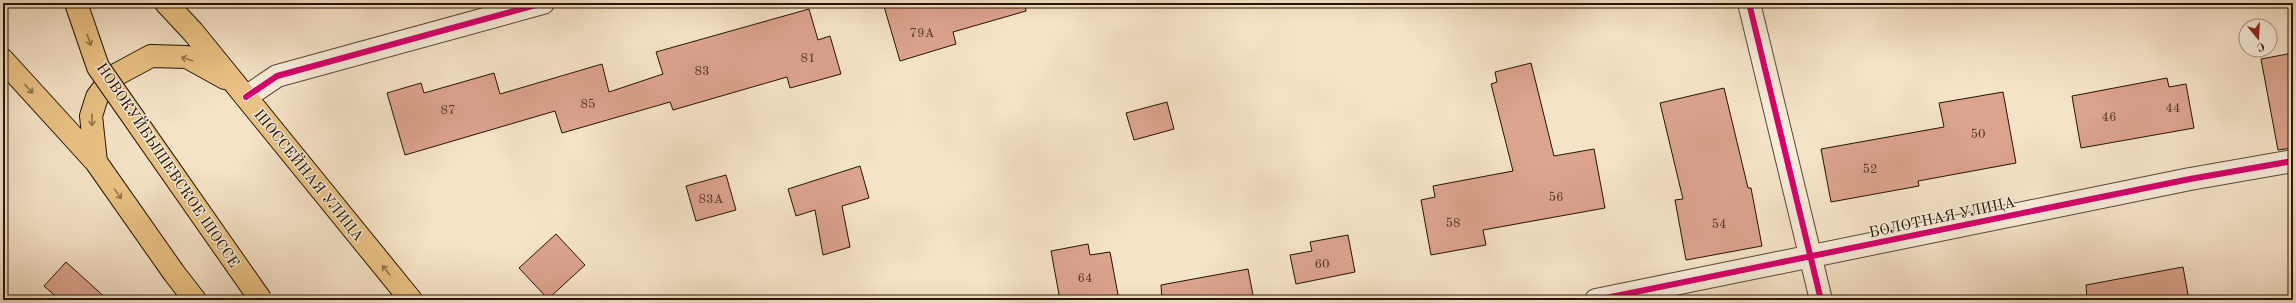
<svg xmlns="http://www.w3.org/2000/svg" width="2296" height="303" font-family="'Old Standard TT',serif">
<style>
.building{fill:#dca38d;stroke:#241401}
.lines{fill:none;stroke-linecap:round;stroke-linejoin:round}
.street-casing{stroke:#584832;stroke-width:24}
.primary-casing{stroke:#241401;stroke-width:24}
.street{stroke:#f8eddb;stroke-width:22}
.primary{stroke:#eac284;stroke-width:22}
.primary-bridge-casing{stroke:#241401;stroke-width:24;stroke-linecap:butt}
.primary-bridge{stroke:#eac284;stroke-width:22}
.cycleway-casing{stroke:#f8eddb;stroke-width:8}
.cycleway{stroke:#d6006c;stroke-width:6}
.oneway{stroke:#917449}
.labels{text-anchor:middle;stroke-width:3;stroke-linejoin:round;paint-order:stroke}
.number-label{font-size:13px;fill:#523824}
.street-label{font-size:15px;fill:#241401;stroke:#f8eddb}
</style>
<rect width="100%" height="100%" fill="#f5e3c7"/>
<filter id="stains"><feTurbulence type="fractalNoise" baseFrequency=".005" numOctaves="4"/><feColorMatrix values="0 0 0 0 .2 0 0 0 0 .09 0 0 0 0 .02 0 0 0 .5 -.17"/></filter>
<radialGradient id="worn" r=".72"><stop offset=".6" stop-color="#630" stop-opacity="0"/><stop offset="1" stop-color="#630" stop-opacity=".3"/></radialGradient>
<path class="building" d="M 883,3 L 1025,3 L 1026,11 L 953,32 L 956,44 L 900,61 Z
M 809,9 L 818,40 L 830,36 L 841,74 L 790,88 L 787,77 L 673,110 L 670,102 L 562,133 L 555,111 L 405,155 L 387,93 L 421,83 L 424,93 L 494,73 L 500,94 L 602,64 L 609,92 L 663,74 L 656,52 Z
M 2293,53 L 2293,148 L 2278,150 L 2261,59 Z
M 1531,63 L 1554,156 L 1594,149 L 1605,208 L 1483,230 L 1486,245 L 1431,255 L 1421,200 L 1435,197 L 1433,186 L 1513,171 L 1491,84 L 1497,82 L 1495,72 Z
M 2167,78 L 2169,87 L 2186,84 L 2194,128 L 2081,148 L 2072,96 Z
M 1724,88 L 1748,188 L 1751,188 L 1762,246 L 1686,260 L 1675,200 L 1683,199 L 1660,103 Z
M 2003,92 L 2016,163 L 1918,181 L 1919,186 L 1831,202 L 1821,149 L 1944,127 L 1939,103 Z
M 1167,102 L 1174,129 L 1134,140 L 1126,113 Z
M 860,166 L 869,198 L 842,206 L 850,247 L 823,255 L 815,210 L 796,216 L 788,189 Z
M 726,175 L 736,210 L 696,221 L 686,186 Z
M 556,234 L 585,265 L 548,299 L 519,268 Z
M 1348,235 L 1355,272 L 1296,284 L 1290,255 L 1312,251 L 1310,242 Z
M 1088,244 L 1090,255 L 1110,252 L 1119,300 L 1060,300 L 1051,251 Z
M 66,262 L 108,300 L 60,300 L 44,286 Z
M 2183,267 L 2189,300 L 2087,300 L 2086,285 Z
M 1248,269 L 1254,300 L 1162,300 L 1161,285 Z"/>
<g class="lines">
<defs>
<path id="street" d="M 1749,3 L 1821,300
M 246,97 L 277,76 L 543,3
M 1596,300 L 2190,179 L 2293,161"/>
<path id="primary" d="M 166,3 L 193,32 L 411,300
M 3,60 L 96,162 L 174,273 L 195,300
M 96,162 L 91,116 L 97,97 L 112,77 L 151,56 L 187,57 L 225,78"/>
</defs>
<use href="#street" class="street-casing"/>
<use href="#primary" class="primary-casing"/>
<use href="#street" class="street"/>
<use href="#primary" class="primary"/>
<defs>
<path id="primary-bridge" d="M 76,3 L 98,67 L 261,300"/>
</defs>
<use href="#primary-bridge" class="primary-bridge-casing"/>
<use href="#primary-bridge" class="primary-bridge"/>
<defs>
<path id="cycleway" d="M 1749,3 L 1821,300
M 246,97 L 277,76 L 543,3
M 1596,300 L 2190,179 L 2293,161"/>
</defs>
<use href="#cycleway" class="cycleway-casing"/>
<use href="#cycleway" class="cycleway"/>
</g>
<defs><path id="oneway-shaft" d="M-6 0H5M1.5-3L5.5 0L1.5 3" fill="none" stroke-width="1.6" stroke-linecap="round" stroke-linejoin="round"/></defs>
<g class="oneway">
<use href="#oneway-shaft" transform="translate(89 40) rotate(71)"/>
<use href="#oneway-shaft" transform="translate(187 59) rotate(-163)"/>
<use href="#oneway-shaft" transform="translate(29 89) rotate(47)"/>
<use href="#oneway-shaft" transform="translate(92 120) rotate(89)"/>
<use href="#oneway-shaft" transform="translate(118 194) rotate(55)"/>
<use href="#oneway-shaft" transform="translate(386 270) rotate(-129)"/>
</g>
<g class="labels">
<g class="number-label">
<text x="922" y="37">79А</text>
<text x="808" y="62">81</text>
<text x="702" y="75">83</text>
<text x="588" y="108">85</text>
<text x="2173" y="112">44</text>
<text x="448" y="114">87</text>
<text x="2109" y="121">46</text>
<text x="1978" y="138">50</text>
<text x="1870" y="173">52</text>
<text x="1556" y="201">56</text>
<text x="711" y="203">83А</text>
<text x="1453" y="227">58</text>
<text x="1719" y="228">54</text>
<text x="1322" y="268">60</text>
<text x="1085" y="282">64</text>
</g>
<g class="street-label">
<text transform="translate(168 165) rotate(56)" y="5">НОВОКУЙБЫШЕВСКОЕ ШОССЕ</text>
<text transform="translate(309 175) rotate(51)" y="5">ШОССЕЙНАЯ УЛИЦА</text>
<text transform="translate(1942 217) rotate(-12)" y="5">БОЛОТНАЯ УЛИЦА</text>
</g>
</g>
<rect width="2296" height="303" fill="none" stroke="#f5e3c7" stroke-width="16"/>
<rect x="4" y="4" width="2288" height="295" fill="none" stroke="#241401" stroke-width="2"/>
<rect x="8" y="8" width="2280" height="287" fill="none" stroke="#241401"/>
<g transform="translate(2258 38) rotate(162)"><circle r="19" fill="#f8eddb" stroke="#a39684"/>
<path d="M0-3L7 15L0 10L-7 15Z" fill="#8f2418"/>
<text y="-6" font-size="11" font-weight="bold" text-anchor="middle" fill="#241401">С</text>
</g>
<rect width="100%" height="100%" filter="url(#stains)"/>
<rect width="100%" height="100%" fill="url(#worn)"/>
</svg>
